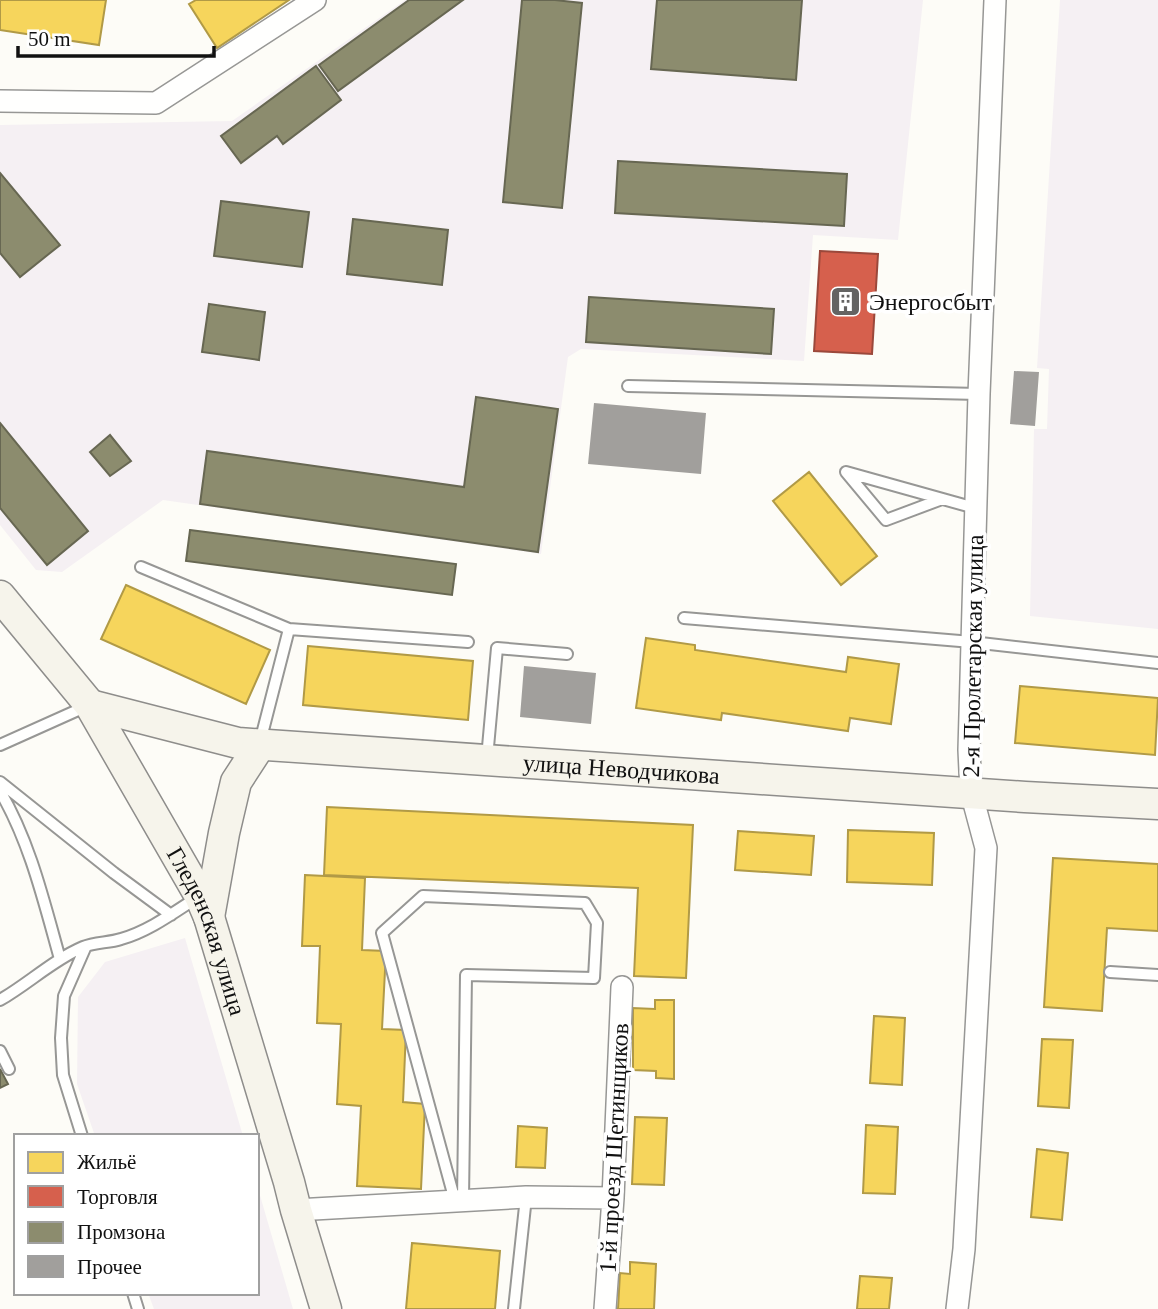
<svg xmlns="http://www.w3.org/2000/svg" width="1158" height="1309" font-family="Georgia,serif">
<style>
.industrial{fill:#f5f0f3}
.homes{fill:#f6d55c;stroke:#b19a46;stroke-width:2}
.shops{fill:#d6604d;stroke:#9b483b;stroke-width:2}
.industry{fill:#8c8c6e;stroke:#676752;stroke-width:2}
.building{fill:#a19f9c}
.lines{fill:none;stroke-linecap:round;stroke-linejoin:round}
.service-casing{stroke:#979795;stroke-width:14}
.minor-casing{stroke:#979795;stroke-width:24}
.secondary-casing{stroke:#8e8d8b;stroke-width:33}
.service{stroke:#fffffe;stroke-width:10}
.minor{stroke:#fffffe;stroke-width:21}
.secondary{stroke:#f6f4eb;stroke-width:30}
.labels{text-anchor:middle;stroke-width:7;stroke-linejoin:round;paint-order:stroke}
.poi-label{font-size:24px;fill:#111;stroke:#fff;text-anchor:start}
.street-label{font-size:24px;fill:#111;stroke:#fff}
</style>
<rect width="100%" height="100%" fill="#fdfcf7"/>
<path class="industrial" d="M 405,0 L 923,0 L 898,240 L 813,235 L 804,361 L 581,349 L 568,357 L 541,554 L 163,500 L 62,572 L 36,570 L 0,525 L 0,125 L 232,121 Z
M 1060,0 L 1158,0 L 1158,629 L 1030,616 L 1034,429 L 1047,429 L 1049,369 L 1037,368 Z
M 185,938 L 243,1136 L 95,1136 L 77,1084 L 78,997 L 105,962 Z
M 257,1185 L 293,1309 L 154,1309 L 148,1293 L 257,1293 Z"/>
<path class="homes" d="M 0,0 L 106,0 L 99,45 L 0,30 Z
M 196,0 L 289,0 L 217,48 L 189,4 Z
M 809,472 L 877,556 L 841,585 L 773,501 Z
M 126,585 L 270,650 L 246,704 L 101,639 Z
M 646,638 L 695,645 L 695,650 L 846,672 L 848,657 L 899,664 L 891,724 L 850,718 L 848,731 L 722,713 L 721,720 L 636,708 Z
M 308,646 L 473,661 L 468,720 L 303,705 Z
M 1020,686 L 1158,698 L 1155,755 L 1015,743 Z
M 327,807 L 693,825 L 686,978 L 634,976 L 638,888 L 324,875 Z
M 848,830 L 934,833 L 932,885 L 847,882 Z
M 738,831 L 814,836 L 811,875 L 735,870 Z
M 1053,858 L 1158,864 L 1158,931 L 1107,928 L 1102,1011 L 1044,1007 Z
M 305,875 L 365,878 L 362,950 L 386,951 L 382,1029 L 406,1030 L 403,1102 L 425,1104 L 421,1189 L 357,1186 L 361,1106 L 337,1104 L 341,1024 L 317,1023 L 320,946 L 302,946 Z
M 655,1000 L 674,1000 L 674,1079 L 656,1078 L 656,1071 L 633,1070 L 633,1008 L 655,1009 Z
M 874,1016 L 905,1018 L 902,1085 L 870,1083 Z
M 1042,1039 L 1073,1040 L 1069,1108 L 1038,1106 Z
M 635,1117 L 667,1118 L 664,1185 L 632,1184 Z
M 866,1125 L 898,1127 L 895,1194 L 863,1193 Z
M 518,1126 L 547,1128 L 545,1168 L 516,1167 Z
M 1037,1149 L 1068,1153 L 1062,1220 L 1031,1217 Z
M 412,1243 L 500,1251 L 495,1309 L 406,1309 Z
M 630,1262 L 656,1264 L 654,1309 L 618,1309 L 620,1273 L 630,1274 Z
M 860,1276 L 892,1278 L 889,1309 L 857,1309 Z"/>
<path class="shops" d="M 820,251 L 878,254 L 872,354 L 814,351 Z"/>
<path class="industry" d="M 409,0 L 463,0 L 338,91 L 319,65 Z
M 522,0 L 555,0 L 582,3 L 562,208 L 503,202 Z
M 657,0 L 802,0 L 796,80 L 651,69 Z
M 316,66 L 341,100 L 283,144 L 277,136 L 241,163 L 221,136 Z
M 618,161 L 847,174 L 844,226 L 615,213 Z
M 0,173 L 60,245 L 20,277 L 0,253 Z
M 221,201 L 309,212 L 302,267 L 214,256 Z
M 353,219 L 448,230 L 442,285 L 347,274 Z
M 589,297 L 774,309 L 771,354 L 586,342 Z
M 209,304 L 265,312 L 259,360 L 202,352 Z
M 476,397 L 558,409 L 538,552 L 200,504 L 207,451 L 464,487 Z
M 0,423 L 88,531 L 47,565 L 0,508 Z
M 110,435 L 131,461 L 110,476 L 90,452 Z
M 190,530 L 456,564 L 452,595 L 186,561 Z
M 0,1069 L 8,1084 L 0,1088 Z"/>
<path class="building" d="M 1014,371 L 1039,372 L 1035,426 L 1010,424 Z
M 594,403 L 706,413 L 701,474 L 588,464 Z
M 524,666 L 596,673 L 591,724 L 520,717 Z"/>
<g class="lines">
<defs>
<path id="service" d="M 628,386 L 979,394
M 942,499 L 886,520 L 846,472 L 975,508
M 141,567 L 289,629 L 468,642
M 684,618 L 972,642 L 1158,663
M 260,742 L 289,629
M 0,745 L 87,706
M 487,758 L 497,648 L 567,654
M 0,782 L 114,873 L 171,915
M 0,791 C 30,842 44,902 60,959
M 1110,972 L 1158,975
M 0,1000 C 28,984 53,960 83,947 C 95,942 109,943 121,939 C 149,931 173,913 198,897
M 0,1051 L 9,1069
M 82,1136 L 63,1075 L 61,1038 L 64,996 L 86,946
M 455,1201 L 382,933 L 423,896 L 585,903 L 597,923 L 594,978 L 466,975 L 463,1200
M 133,1293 L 138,1309
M 514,1309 L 526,1197"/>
<path id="minor" d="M 0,101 L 156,103 L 315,0
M 296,1210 L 526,1197 L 613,1198
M 605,1309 L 613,1198 L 622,987
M 957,1309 L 964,1249 L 986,848 L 971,792 L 969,750 L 979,394 L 995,0"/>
<g id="secondary">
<path id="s1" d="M 0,596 L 90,705 L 200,896 L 209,917 L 289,1182 L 296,1210 L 326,1309"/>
<path id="s2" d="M 90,705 L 238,743 L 1025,797 L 1158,804"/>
<path d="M 209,917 L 224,833 L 236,782 L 260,745"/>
</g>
</defs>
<use href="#service" class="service-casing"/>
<use href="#minor" class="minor-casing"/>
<use href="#secondary" class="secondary-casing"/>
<use href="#service" class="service"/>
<use href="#minor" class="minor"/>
<use href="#secondary" class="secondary"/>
</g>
<defs>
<symbol id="building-square" viewBox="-11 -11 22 22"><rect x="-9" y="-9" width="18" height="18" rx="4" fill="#646362" stroke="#fff"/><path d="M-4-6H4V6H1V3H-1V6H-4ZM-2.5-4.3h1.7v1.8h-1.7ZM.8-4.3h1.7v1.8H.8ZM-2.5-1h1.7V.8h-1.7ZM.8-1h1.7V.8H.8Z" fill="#fff"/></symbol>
</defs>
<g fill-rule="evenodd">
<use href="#building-square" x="828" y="284" width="35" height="35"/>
</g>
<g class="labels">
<g class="poi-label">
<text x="869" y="310">Энергосбыт</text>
</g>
<g class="street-label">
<text transform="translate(973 656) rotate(-89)" y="8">2-я Пролетарская улица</text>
<text dy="8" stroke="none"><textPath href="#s2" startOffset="537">улица Неводчикова</textPath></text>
<text dy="8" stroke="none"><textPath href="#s1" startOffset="397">Гледенская улица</textPath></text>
<text transform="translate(614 1148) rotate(-87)" y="8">1-й проезд Щетинщиков</text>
</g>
</g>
<rect x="14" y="1134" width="245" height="161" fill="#ffffff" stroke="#a0a0a0" stroke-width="2"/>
<rect x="28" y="1152" width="35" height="21" fill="#f6d55c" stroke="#a0a0a0" stroke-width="2"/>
<text x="77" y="1169" font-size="21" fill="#111111">Жильё</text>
<rect x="28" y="1186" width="35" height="21" fill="#d6604d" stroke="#a0a0a0" stroke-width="2"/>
<text x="77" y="1204" font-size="21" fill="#111111">Торговля</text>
<rect x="28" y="1222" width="35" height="21" fill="#8c8c6e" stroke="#a0a0a0" stroke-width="2"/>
<text x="77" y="1239" font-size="21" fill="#111111">Промзона</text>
<rect x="28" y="1256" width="35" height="21" fill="#a19f9c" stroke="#a0a0a0" stroke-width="2"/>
<text x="77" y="1274" font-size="21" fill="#111111">Прочее</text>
<path d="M18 46v10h196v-10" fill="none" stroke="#111111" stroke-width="3.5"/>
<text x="28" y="46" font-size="21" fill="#111111" stroke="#ffffff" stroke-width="5" paint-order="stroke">50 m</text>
</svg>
